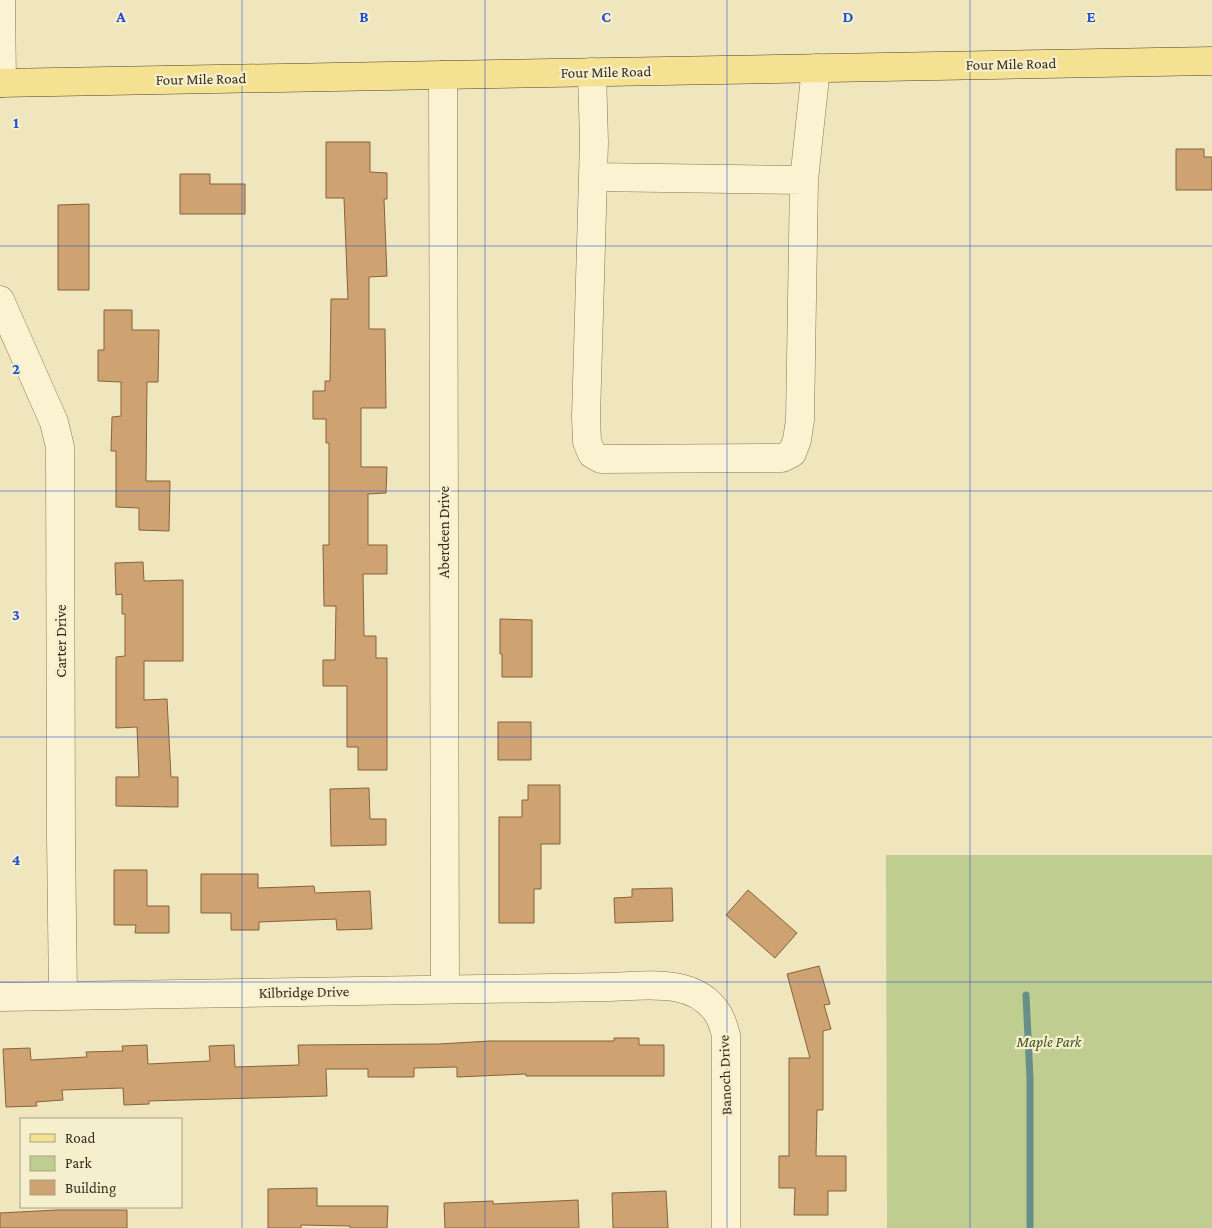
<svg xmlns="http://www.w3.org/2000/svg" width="1212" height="1228" font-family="'Crimson Pro',serif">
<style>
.green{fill:#bfcd91}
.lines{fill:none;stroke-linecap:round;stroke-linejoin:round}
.stream{stroke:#688e89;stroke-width:7}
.building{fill:#cea371;stroke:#87623b}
.minor-casing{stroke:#877656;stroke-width:29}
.major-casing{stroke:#54432b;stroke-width:29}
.minor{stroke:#faf2d0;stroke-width:28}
.major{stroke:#f5e192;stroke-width:28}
.grid{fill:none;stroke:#1d4ed8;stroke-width:1;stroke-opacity:0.55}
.labels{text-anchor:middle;stroke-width:4.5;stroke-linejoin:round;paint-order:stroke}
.street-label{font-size:15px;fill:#362b1b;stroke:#f6efcd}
.park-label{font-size:15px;font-style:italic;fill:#405321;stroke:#f6efcd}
.grid-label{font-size:16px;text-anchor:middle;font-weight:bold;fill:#1d4ed8;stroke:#f6efcd;stroke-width:4.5;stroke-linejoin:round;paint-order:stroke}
</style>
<rect width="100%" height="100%" fill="#efe6bd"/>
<path class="green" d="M 886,855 L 1212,855 L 1212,1228 L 887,1228 Z"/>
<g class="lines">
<path class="stream" d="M 1026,995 L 1030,1079 L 1030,1228"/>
</g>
<path class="building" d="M 326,142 L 370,142 L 370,172 L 387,173 L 387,199 L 384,199 L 387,276 L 369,277 L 369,329 L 385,329 L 386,408 L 361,408 L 361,467 L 387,467 L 386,493 L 368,494 L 368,545 L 387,545 L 387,574 L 363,574 L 364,636 L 376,636 L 376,658 L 387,658 L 387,770 L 358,770 L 358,747 L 347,747 L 347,686 L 323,686 L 323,660 L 335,660 L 336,606 L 324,606 L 323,545 L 329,545 L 329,443 L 326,443 L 326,419 L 313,419 L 313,391 L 325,391 L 325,381 L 330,381 L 331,299 L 348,299 L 344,198 L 326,198 Z
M 1176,149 L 1204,149 L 1204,157 L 1212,157 L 1212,190 L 1176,190 Z
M 180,174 L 210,174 L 210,184 L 245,184 L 245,214 L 180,214 Z
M 89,204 L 89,290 L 58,290 L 58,205 Z
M 104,310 L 132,310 L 132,330 L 159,330 L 158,382 L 147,382 L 146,481 L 170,481 L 169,531 L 139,530 L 139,508 L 116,507 L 116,451 L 111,451 L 112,417 L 121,416 L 121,382 L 98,381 L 98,350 L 104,350 Z
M 143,562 L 144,581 L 183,580 L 183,661 L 144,661 L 144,700 L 167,699 L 171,777 L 178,777 L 178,807 L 116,806 L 116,777 L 139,777 L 137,727 L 116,728 L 116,657 L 125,656 L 125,614 L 122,614 L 122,594 L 116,595 L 115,563 Z
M 500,619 L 532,620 L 532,677 L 502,677 L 502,654 L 500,654 Z
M 498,722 L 531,722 L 531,760 L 498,760 Z
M 528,785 L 560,785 L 560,844 L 541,844 L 541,889 L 534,889 L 534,923 L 499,923 L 499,817 L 522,817 L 522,800 L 528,800 Z
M 369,788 L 370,819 L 386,819 L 386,845 L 331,846 L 330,789 Z
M 114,870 L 147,870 L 147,906 L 169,906 L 169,933 L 135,933 L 136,925 L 114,925 Z
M 201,874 L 258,874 L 258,888 L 314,886 L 315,893 L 370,891 L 372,929 L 337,930 L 336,919 L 259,922 L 259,930 L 231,930 L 231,913 L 201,913 Z
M 672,888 L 673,921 L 615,923 L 614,898 L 632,897 L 632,889 Z
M 748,890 L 797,933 L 775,958 L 726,915 Z
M 819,966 L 830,1004 L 824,1005 L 831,1029 L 823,1031 L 823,1110 L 817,1110 L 816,1156 L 846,1156 L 846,1191 L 828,1191 L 828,1215 L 794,1215 L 795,1188 L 779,1188 L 779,1156 L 789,1156 L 789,1058 L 810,1058 L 787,974 Z
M 614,1038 L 639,1038 L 639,1045 L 664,1045 L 664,1076 L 526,1076 L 526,1074 L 457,1077 L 457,1067 L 414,1068 L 414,1077 L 368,1077 L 368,1069 L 326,1069 L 327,1096 L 149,1101 L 149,1104 L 124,1105 L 123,1088 L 62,1090 L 63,1100 L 36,1102 L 37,1106 L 6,1107 L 3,1049 L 30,1048 L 31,1060 L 87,1057 L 86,1052 L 123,1051 L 122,1046 L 147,1045 L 148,1064 L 210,1061 L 209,1046 L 234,1045 L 235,1067 L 299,1065 L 298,1045 L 439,1044 L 490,1041 L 614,1041 Z
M 317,1188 L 317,1206 L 388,1206 L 387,1228 L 350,1228 L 350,1226 L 301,1225 L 301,1228 L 268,1228 L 268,1189 Z
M 666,1191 L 668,1228 L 613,1228 L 612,1193 Z
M 578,1200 L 579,1228 L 445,1228 L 444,1203 L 493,1201 L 493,1204 Z
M 57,1210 L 127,1210 L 127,1228 L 0,1228 L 0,1213 Z"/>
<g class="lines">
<defs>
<path id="minor" d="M 1,0 L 2,83
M 592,72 L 594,142 L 586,417 L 587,442 L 592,454 L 601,459 L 764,458 L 782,458 L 792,453 L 797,440 L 800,420 L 804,180 L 816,68
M 443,75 L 445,990
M 593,177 L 804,180
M 0,300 L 54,422 L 60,447 L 61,839 L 63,995
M 0,997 L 608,987 C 646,986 695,977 718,1014 C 722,1020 724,1028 726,1035 L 726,1228"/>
<path id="major" d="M 0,83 L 1212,61"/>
</defs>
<use href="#minor" class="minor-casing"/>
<use href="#major" class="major-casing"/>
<use href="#minor" class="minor"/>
<use href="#major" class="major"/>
</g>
<path class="grid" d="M 242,0 L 242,1228M 485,0 L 485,1228M 727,0 L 727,1228M 970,0 L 970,1228M 0,246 L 1212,246M 0,491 L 1212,491M 0,737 L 1212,737M 0,982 L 1212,982"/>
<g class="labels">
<g class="street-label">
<text transform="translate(1011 64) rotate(-1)" y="5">Four Mile Road</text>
<text transform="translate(606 72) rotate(-1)" y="5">Four Mile Road</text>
<text transform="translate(201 79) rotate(-1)" y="5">Four Mile Road</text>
<text transform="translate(444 532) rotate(-90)" y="5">Aberdeen Drive</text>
<text transform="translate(61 641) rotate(-90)" y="5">Carter Drive</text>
<text transform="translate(304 992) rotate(-1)" y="5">Kilbridge Drive</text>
<text transform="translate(725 1075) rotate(-92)" y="5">Banoch Drive</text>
</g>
<g class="park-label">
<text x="1049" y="1047">Maple Park</text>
</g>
</g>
<g class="grid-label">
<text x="121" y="22">A</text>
<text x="364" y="22">B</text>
<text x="606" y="22">C</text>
<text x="848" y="22">D</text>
<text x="1091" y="22">E</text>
<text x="16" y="128">1</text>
<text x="16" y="374">2</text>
<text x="16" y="620">3</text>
<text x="16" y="865">4</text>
</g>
<rect x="20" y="1118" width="162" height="90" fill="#f6efcd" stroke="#a9a186"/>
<rect x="30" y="1134" width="25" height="8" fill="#f5e192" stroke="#a9a186"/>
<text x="65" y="1143" font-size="15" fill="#362b1b">Road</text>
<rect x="30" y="1156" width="25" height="15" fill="#bfcd91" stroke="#a9a186"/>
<text x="65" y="1168" font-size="15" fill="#362b1b">Park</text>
<rect x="30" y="1180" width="25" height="15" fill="#cea371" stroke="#a9a186"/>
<text x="65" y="1193" font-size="15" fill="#362b1b">Building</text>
</svg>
